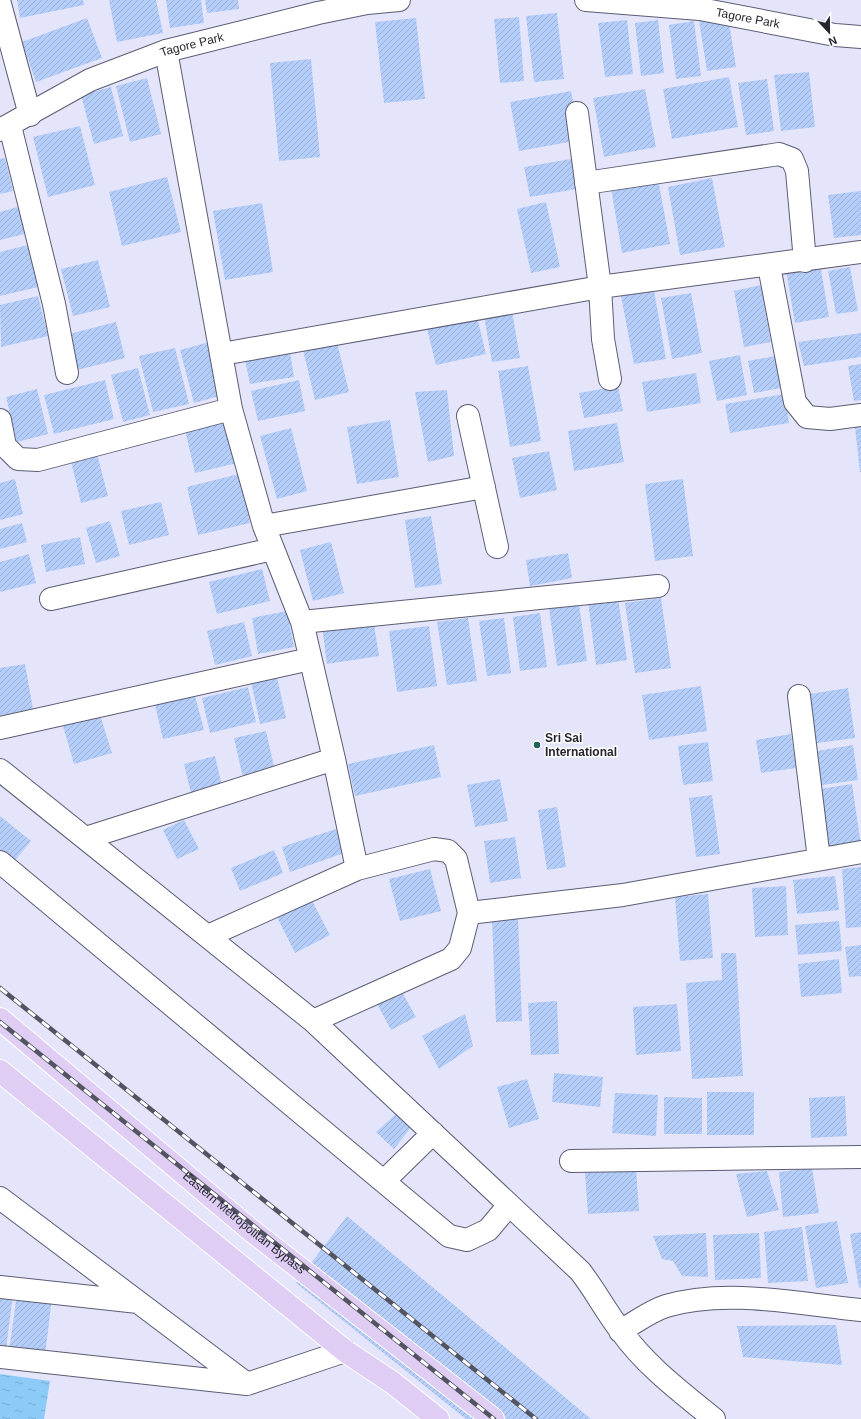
<svg xmlns="http://www.w3.org/2000/svg" width="861" height="1419" font-family="Arial,sans-serif">
<style>
.water{fill:url(#water-ripples)}
.building{fill:url(#building-hatch)}
.lines{fill:none;stroke-linecap:round;stroke-linejoin:round}
.street-casing{stroke:#5c5c73;stroke-width:24}
.secondary-casing{stroke:#5c5c73;stroke-width:24}
.primary-casing{stroke:#fff;stroke-width:24}
.street{stroke:#fff;stroke-width:22}
.secondary{stroke:#fff;stroke-width:22}
.primary{stroke:#dfcdf4;stroke-width:22}
.rail-casing{stroke:#535461;stroke-width:4.5}
.rail{stroke:#fff;stroke-width:3;stroke-dasharray:9;stroke-linecap:butt}
.poi-dot{fill:#206557;stroke:#fff;stroke-width:1.5}
.labels{text-anchor:middle;stroke-width:3;stroke-linejoin:round;paint-order:stroke}
.street-label{font-size:12px;fill:#25252f;stroke:#fff}
.poi-label{font-size:12px;font-weight:bold;fill:#25252f;stroke:#fff;text-anchor:start}
</style>
<defs>
<pattern id="water-ripples" width="26" height="14" patternUnits="userSpaceOnUse"><rect width="26" height="14" fill="#8ccaf7"/><path d="M2 4q2-2 4 0t4 0M15 11q2-2 4 0t4 0" fill="none" stroke="#79add4"/></pattern>
<pattern id="building-hatch" width="6" height="6" patternUnits="userSpaceOnUse"><rect width="6" height="6" fill="#b4cdf9"/><path d="M-1 1l2-2M0 6l6-6M5 7l2-2" fill="none" stroke="#9bb0d6"/></pattern>
</defs>
<rect width="100%" height="100%" fill="#e4e5fb"/>
<path class="water" d="M 0,1374 L 50,1381 L 44,1419 L 0,1419 Z"/>
<path class="building" d="M 17,0 L 83,0 L 84,5 L 20,18 Z
M 109,0 L 156,0 L 163,33 L 117,42 Z
M 166,0 L 201,0 L 204,23 L 170,28 Z
M 205,0 L 238,0 L 239,9 L 207,13 Z
M 557,13 L 564,79 L 534,82 L 526,16 Z
M 728,16 L 736,67 L 707,71 L 699,21 Z
M 519,17 L 524,81 L 500,83 L 494,19 Z
M 87,18 L 102,58 L 36,82 L 22,42 Z
M 416,18 L 425,99 L 384,103 L 375,22 Z
M 627,20 L 633,74 L 605,77 L 598,23 Z
M 658,20 L 664,73 L 641,76 L 635,23 Z
M 694,21 L 701,76 L 676,79 L 669,25 Z
M 311,59 L 320,157 L 279,161 L 270,63 Z
M 809,72 L 815,127 L 781,131 L 774,75 Z
M 729,77 L 738,127 L 672,139 L 663,89 Z
M 147,78 L 161,134 L 130,142 L 116,86 Z
M 767,79 L 774,131 L 746,135 L 738,83 Z
M 111,87 L 123,136 L 94,144 L 81,95 Z
M 645,89 L 656,147 L 604,157 L 593,98 Z
M 571,91 L 580,140 L 519,151 L 510,102 Z
M 80,126 L 95,185 L 48,197 L 33,137 Z
M 5,158 L 13,191 L 0,194 L 0,159 Z
M 577,158 L 582,188 L 530,197 L 524,167 Z
M 167,177 L 181,232 L 122,246 L 109,192 Z
M 712,178 L 725,247 L 680,255 L 668,187 Z
M 658,179 L 670,244 L 622,253 L 611,188 Z
M 861,191 L 861,235 L 834,238 L 828,195 Z
M 546,202 L 560,267 L 531,273 L 517,209 Z
M 262,203 L 273,272 L 225,280 L 213,211 Z
M 21,206 L 28,233 L 0,240 L 0,212 Z
M 28,245 L 38,287 L 0,296 L 0,252 Z
M 98,260 L 110,307 L 73,316 L 61,269 Z
M 820,264 L 829,317 L 795,323 L 786,270 Z
M 850,267 L 858,311 L 836,314 L 828,271 Z
M 761,285 L 771,342 L 744,347 L 734,291 Z
M 654,290 L 666,359 L 634,364 L 621,296 Z
M 691,293 L 702,353 L 672,359 L 661,298 Z
M 38,296 L 48,336 L 1,347 L 0,305 Z
M 512,311 L 520,358 L 492,362 L 484,316 Z
M 477,317 L 486,354 L 436,365 L 427,329 Z
M 116,322 L 125,358 L 77,370 L 69,334 Z
M 861,333 L 861,357 L 804,366 L 798,342 Z
M 213,341 L 226,394 L 194,403 L 180,350 Z
M 337,342 L 349,392 L 315,400 L 303,350 Z
M 175,348 L 189,404 L 153,412 L 139,356 Z
M 290,352 L 294,377 L 250,384 L 245,360 Z
M 740,355 L 747,395 L 717,401 L 709,361 Z
M 775,356 L 781,388 L 754,393 L 748,361 Z
M 861,364 L 861,400 L 854,401 L 848,366 Z
M 528,366 L 541,441 L 510,447 L 498,371 Z
M 138,368 L 150,415 L 123,422 L 111,375 Z
M 696,373 L 701,403 L 647,412 L 642,382 Z
M 105,380 L 114,419 L 54,434 L 44,395 Z
M 299,380 L 305,411 L 258,421 L 251,391 Z
M 618,386 L 623,411 L 584,418 L 579,393 Z
M 37,389 L 48,434 L 17,442 L 6,397 Z
M 447,390 L 454,456 L 428,462 L 415,392 Z
M 785,394 L 789,423 L 730,433 L 725,404 Z
M 227,420 L 237,463 L 195,473 L 185,430 Z
M 390,420 L 399,477 L 357,484 L 347,427 Z
M 617,423 L 624,462 L 574,471 L 568,431 Z
M 861,426 L 861,472 L 860,472 L 855,427 Z
M 291,428 L 307,491 L 277,499 L 260,436 Z
M 96,450 L 108,496 L 81,503 L 70,457 Z
M 549,451 L 557,490 L 520,498 L 512,458 Z
M 239,474 L 250,523 L 198,535 L 187,487 Z
M 15,479 L 23,514 L 0,520 L 0,483 Z
M 683,479 L 693,556 L 655,561 L 645,484 Z
M 161,502 L 169,535 L 129,545 L 121,511 Z
M 431,516 L 442,584 L 415,588 L 405,520 Z
M 110,521 L 120,556 L 96,563 L 86,528 Z
M 22,523 L 27,542 L 0,549 L 0,529 Z
M 80,537 L 85,564 L 46,572 L 41,545 Z
M 331,542 L 344,593 L 313,601 L 300,550 Z
M 568,553 L 572,578 L 530,586 L 526,560 Z
M 29,554 L 36,583 L 0,592 L 0,562 Z
M 262,569 L 270,601 L 217,614 L 209,582 Z
M 618,598 L 627,660 L 596,665 L 588,602 Z
M 661,598 L 671,668 L 635,673 L 625,603 Z
M 579,604 L 587,661 L 557,666 L 549,608 Z
M 287,611 L 294,647 L 258,654 L 252,618 Z
M 540,613 L 547,667 L 520,671 L 513,617 Z
M 373,618 L 379,656 L 327,664 L 322,626 Z
M 468,618 L 477,681 L 447,685 L 437,622 Z
M 504,618 L 511,673 L 487,676 L 479,621 Z
M 244,622 L 252,656 L 215,665 L 207,631 Z
M 429,626 L 437,686 L 397,692 L 389,631 Z
M 25,664 L 33,709 L 0,716 L 0,668 Z
M 277,677 L 286,718 L 260,724 L 251,682 Z
M 701,686 L 707,731 L 649,740 L 642,695 Z
M 248,687 L 256,722 L 210,733 L 202,698 Z
M 848,688 L 855,738 L 810,744 L 803,695 Z
M 195,696 L 204,730 L 163,739 L 155,705 Z
M 100,715 L 112,753 L 74,764 L 63,726 Z
M 266,731 L 275,771 L 243,778 L 234,738 Z
M 791,734 L 796,768 L 761,773 L 756,740 Z
M 708,742 L 713,781 L 683,785 L 678,746 Z
M 434,745 L 441,777 L 355,796 L 348,764 Z
M 853,745 L 858,780 L 815,786 L 811,752 Z
M 215,756 L 222,786 L 191,793 L 184,764 Z
M 500,779 L 508,821 L 475,827 L 467,785 Z
M 852,784 L 861,846 L 822,852 L 813,790 Z
M 712,795 L 720,854 L 696,857 L 689,798 Z
M 557,807 L 566,867 L 547,870 L 538,810 Z
M 0,816 L 31,841 L 12,864 L 0,854 Z
M 184,820 L 199,849 L 177,859 L 163,830 Z
M 336,829 L 344,853 L 290,872 L 282,847 Z
M 515,837 L 521,878 L 490,883 L 484,841 Z
M 274,850 L 283,873 L 240,891 L 231,868 Z
M 861,867 L 861,927 L 846,928 L 842,869 Z
M 430,869 L 441,911 L 400,921 L 389,879 Z
M 835,876 L 839,910 L 797,914 L 793,880 Z
M 786,886 L 788,935 L 755,937 L 752,888 Z
M 708,894 L 713,958 L 680,961 L 675,897 Z
M 309,895 L 330,935 L 295,953 L 275,913 Z
M 518,918 L 522,1021 L 496,1022 L 492,919 Z
M 839,921 L 842,951 L 798,955 L 795,925 Z
M 861,945 L 861,976 L 849,977 L 845,947 Z
M 721,953 L 736,953 L 743,1076 L 692,1079 L 686,983 L 722,980 Z
M 839,959 L 842,993 L 801,997 L 798,964 Z
M 398,985 L 416,1017 L 391,1030 L 374,998 Z
M 557,1001 L 559,1054 L 531,1055 L 528,1003 Z
M 677,1004 L 681,1051 L 636,1055 L 633,1007 Z
M 465,1014 L 473,1046 L 439,1069 L 422,1036 Z
M 554,1073 L 603,1077 L 600,1107 L 552,1102 Z
M 527,1079 L 539,1119 L 509,1128 L 497,1087 Z
M 707,1092 L 754,1092 L 754,1135 L 707,1135 Z
M 615,1093 L 658,1095 L 656,1136 L 612,1133 Z
M 845,1096 L 847,1136 L 811,1138 L 809,1098 Z
M 664,1097 L 702,1098 L 702,1134 L 664,1134 Z
M 397,1113 L 412,1126 L 394,1149 L 376,1132 Z
M 812,1168 L 819,1213 L 783,1217 L 779,1172 Z
M 636,1169 L 639,1211 L 588,1214 L 585,1173 Z
M 767,1171 L 779,1210 L 747,1217 L 736,1174 Z
M 347,1216 L 591,1419 L 466,1419 L 296,1283 Z
M 837,1221 L 848,1283 L 816,1288 L 805,1226 Z
M 802,1227 L 808,1281 L 768,1283 L 764,1232 Z
M 861,1232 L 861,1287 L 859,1288 L 850,1234 Z
M 706,1233 L 708,1277 L 682,1276 L 673,1261 L 662,1259 L 653,1236 Z
M 759,1233 L 761,1278 L 715,1280 L 713,1235 Z
M 0,1293 L 13,1295 L 6,1349 L 0,1348 Z
M 17,1294 L 52,1298 L 45,1355 L 9,1351 Z
M 836,1325 L 842,1365 L 743,1357 L 737,1326 Z"/>
<g class="lines">
<defs>
<path id="street" d="M 0,4 L 30,115
M 166,51 L 231,409 L 264,526 L 302,622 L 334,759 L 357,869
M 577,113 L 600,287 L 603,339 L 610,379
M 10,126 L 54,304 L 67,373
M 586,183 L 779,154 L 792,159 L 797,171 L 805,261
M 769,266 L 795,402 L 807,417 L 830,419 L 861,415
M 222,354 L 600,287 L 861,252
M 468,416 L 497,547
M 0,420 L 5,446 L 18,459 L 38,460 L 231,409
M 264,526 L 484,487
M 51,599 L 273,549
M 302,622 L 658,586
M 799,696 L 819,859
M 0,728 L 310,659
M 0,770 L 313,1021 L 580,1271 C 595,1290 606,1312 621,1331 C 646,1366 681,1392 714,1419
M 86,838 L 334,759
M 0,862 L 449,1236 L 467,1240 L 488,1230 L 509,1205
M 208,936 L 357,869 L 434,849 L 448,851 L 456,859 L 469,913
M 313,1021 L 451,959 L 460,948 L 469,913 L 623,895 L 861,852
M 571,1161 L 861,1157
M 384,1181 L 433,1133
M 0,1198 L 247,1384 L 345,1351
M 0,1287 L 138,1302
M 620,1331 C 635,1323 650,1311 666,1306 C 726,1288 799,1304 861,1310
M 0,1357 L 247,1384"/>
<g id="secondary">
<path id="s1" d="M 586,0 L 700,9 L 835,35 L 861,37"/>
<path id="s2" d="M 0,130 L 90,80 L 166,51 L 318,13 L 367,3 L 399,0"/>
</g>
<g id="primary">
<path id="s3" d="M 0,1019 L 252,1231 L 493,1419"/>
<path d="M 0,1071 L 345,1351 L 393,1383 L 438,1419"/>
</g>
</defs>
<use href="#street" class="street-casing"/>
<use href="#secondary" class="secondary-casing"/>
<use href="#primary" class="primary-casing"/>
<use href="#street" class="street"/>
<use href="#secondary" class="secondary"/>
<use href="#primary" class="primary"/>
<defs>
<path id="rail" d="M 0,988 L 536,1419
M 0,1022 L 494,1419"/>
</defs>
<use href="#rail" class="rail-casing"/>
<use href="#rail" class="rail"/>
</g>
<circle class="poi-dot" cx="537" cy="745" r="4"/>
<g class="labels">
<g class="street-label">
<text dy="4" stroke="none"><textPath href="#s1" startOffset="163">Tagore Park</textPath></text>
<text dy="4" stroke="none"><textPath href="#s2" startOffset="211">Tagore Park</textPath></text>
<text dy="4" stroke="none"><textPath href="#s3" startOffset="318">Eastern Metropolitan Bypass</textPath></text>
</g>
<g class="poi-label">
<text x="545" y="742">Sri Sai<tspan x="545" dy="14">International</tspan></text>
</g>
</g>
<g transform="translate(829 32) rotate(158)" stroke="#ffffff" stroke-width="3" paint-order="stroke">
<path d="M0-3L7 15L0 10L-7 15Z" fill="#25252f"/>
<text y="-6" font-size="11" font-weight="bold" text-anchor="middle" fill="#25252f">N</text>
</g>
</svg>
